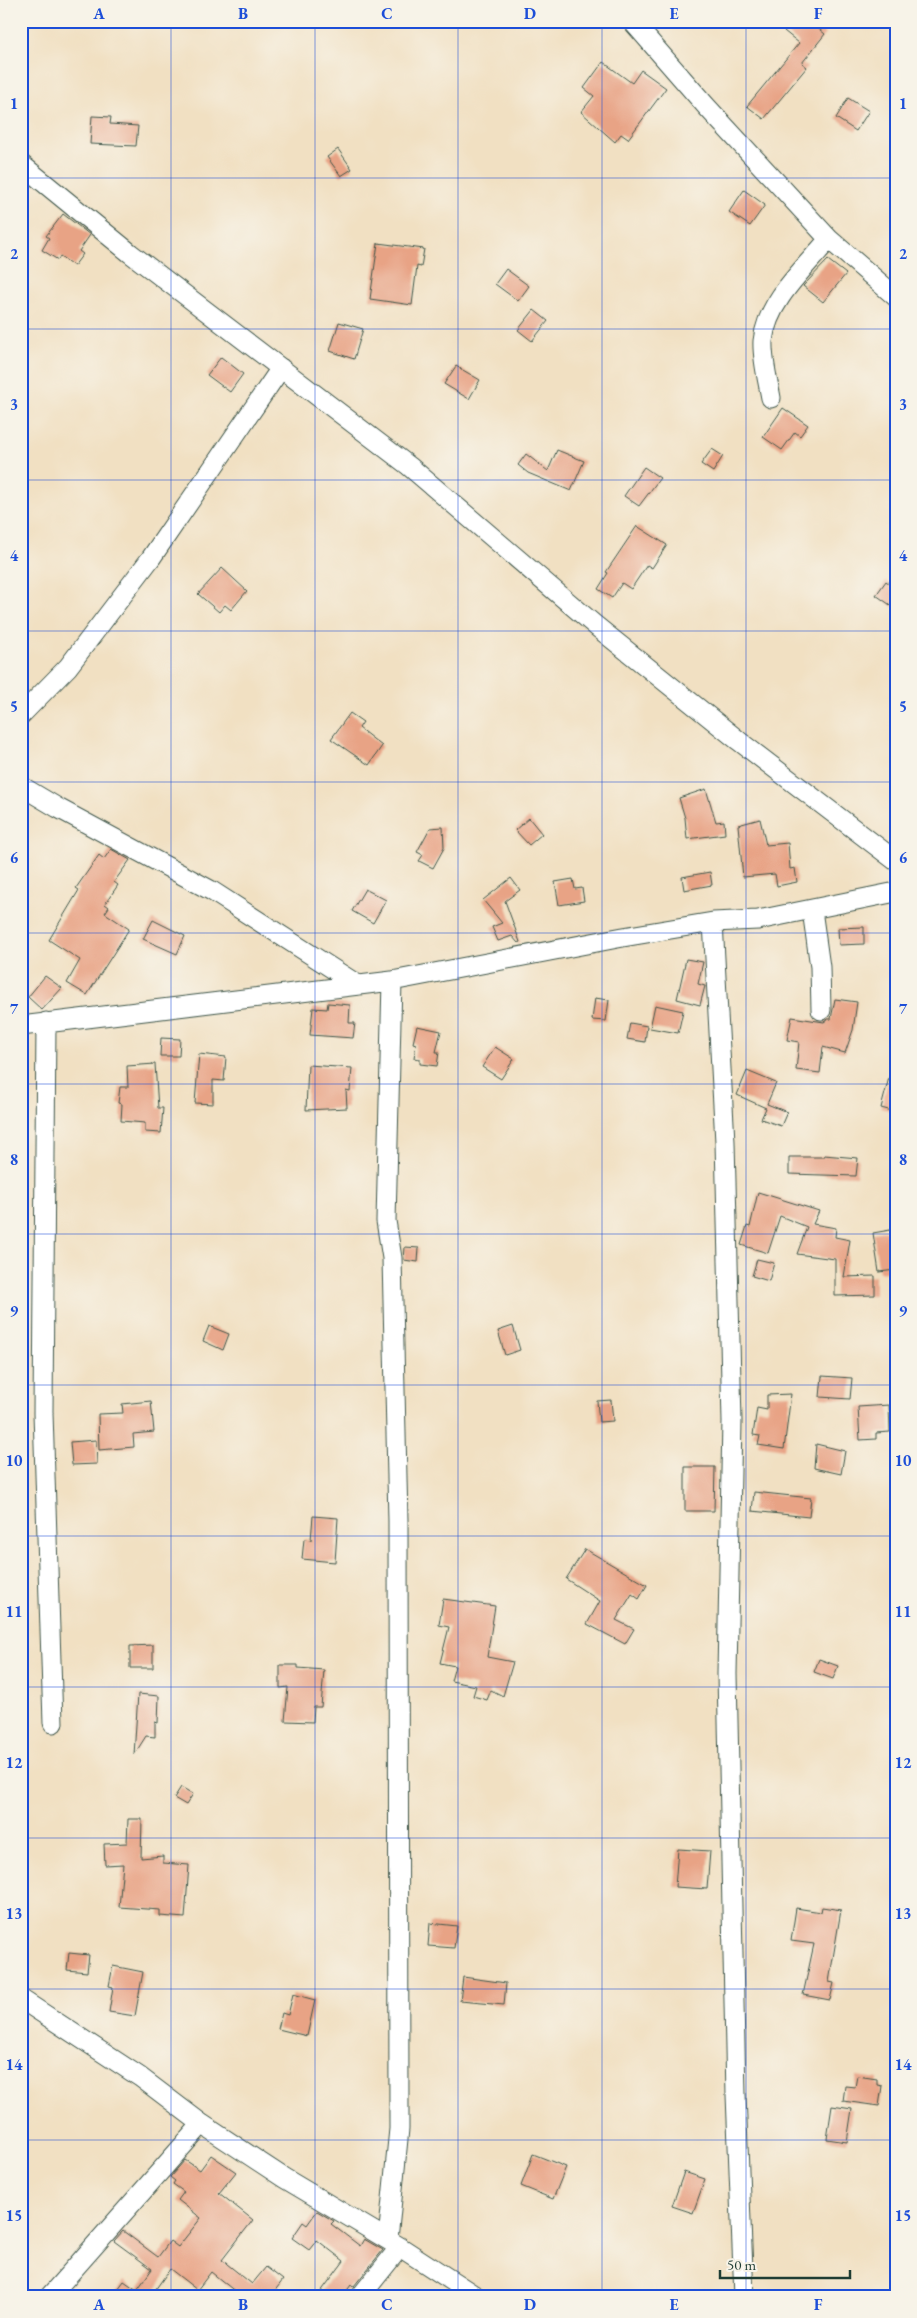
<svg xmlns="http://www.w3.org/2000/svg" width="917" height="2318" font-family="'EB Garamond',serif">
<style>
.building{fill:#e8a385}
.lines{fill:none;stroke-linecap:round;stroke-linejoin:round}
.street-casing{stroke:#3e5549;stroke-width:21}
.street{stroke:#fff;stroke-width:19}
.grid{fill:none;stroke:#1d4ed8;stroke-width:1;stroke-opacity:0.55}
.neatline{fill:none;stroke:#1d4ed8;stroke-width:2}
.grid-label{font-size:16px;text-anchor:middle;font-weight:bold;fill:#1d4ed8}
</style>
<rect width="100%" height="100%" fill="#f7f3e8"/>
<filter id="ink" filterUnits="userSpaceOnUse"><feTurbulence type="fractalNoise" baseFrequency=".02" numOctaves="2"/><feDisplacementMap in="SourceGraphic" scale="10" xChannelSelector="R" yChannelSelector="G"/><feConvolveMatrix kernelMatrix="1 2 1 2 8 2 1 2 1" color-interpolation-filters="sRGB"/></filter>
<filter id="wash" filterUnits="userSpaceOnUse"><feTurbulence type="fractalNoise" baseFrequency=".0096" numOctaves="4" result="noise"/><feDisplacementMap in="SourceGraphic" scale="20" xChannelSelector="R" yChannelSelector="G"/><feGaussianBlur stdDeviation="1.12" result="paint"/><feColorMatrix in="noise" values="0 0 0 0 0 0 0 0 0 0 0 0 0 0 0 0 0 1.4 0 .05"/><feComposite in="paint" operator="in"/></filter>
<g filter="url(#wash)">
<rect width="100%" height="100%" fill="#f1e0c2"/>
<g id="blocks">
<path class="building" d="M 792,21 L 809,21 L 825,34 L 802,63 L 807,67 L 764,119 L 747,106 L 799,43 L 784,31 Z
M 603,62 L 632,83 L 641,70 L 666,88 L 628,139 L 621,134 L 615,142 L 581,112 L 594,96 L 584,88 Z
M 848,98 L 869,111 L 856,131 L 836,118 Z
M 92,116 L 111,117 L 110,124 L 138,126 L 136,146 L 90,144 Z
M 338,149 L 352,169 L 341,176 L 327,157 Z
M 744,190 L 765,205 L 750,226 L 729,212 Z
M 63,214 L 90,235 L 79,251 L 83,254 L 74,266 L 60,256 L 58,260 L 42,250 L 49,238 L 46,236 Z
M 378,243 L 424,249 L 421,267 L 417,266 L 412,305 L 370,299 Z
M 828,260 L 846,274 L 823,302 L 803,286 Z
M 506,269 L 529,286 L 518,301 L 495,284 Z
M 534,310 L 548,321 L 532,341 L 518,330 Z
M 339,322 L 363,329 L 354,359 L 330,351 Z
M 221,357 L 243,374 L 230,392 L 207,375 Z
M 456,366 L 480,380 L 469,399 L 444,384 Z
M 783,408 L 808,425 L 800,436 L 795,432 L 782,450 L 763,437 Z
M 712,449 L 723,456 L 713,472 L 701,464 Z
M 557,450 L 584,461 L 571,491 L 528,473 L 518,465 L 526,454 L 548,471 Z
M 644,467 L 660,478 L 639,506 L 624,496 Z
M 637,526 L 667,545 L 652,568 L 647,565 L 631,589 L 622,583 L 612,598 L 598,589 L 608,573 L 606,572 Z
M 222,568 L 247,591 L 231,610 L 225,605 L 219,612 L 198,594 Z
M 886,581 L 896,589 L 896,609 L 876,595 Z
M 350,713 L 363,722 L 359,728 L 382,746 L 369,765 L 331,739 Z
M 706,789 L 716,822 L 724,821 L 725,834 L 687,839 L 685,818 L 679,798 Z
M 529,818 L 542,834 L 529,845 L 515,830 Z
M 760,819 L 766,845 L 788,843 L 790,869 L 795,868 L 797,882 L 777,886 L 775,874 L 743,877 L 738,825 Z
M 443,827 L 444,848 L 433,868 L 419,861 L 423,855 L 417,852 L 430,828 Z
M 111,849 L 130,860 L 114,882 L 118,885 L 105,904 L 109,907 L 105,913 L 129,929 L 87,995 L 67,983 L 80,960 L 49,940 L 79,890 L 76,888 L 99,855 L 104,859 Z
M 710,872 L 712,885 L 684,890 L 682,877 Z
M 511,878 L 520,890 L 505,901 L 520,942 L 518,943 L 512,936 L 498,941 L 492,927 L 502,923 L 483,900 Z
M 573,879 L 575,889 L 582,888 L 584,901 L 559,905 L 555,882 Z
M 365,889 L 386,900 L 373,923 L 352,911 Z
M 153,920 L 185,936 L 177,954 L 143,939 Z
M 864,927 L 864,944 L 839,945 L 838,928 Z
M 686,959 L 703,962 L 698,984 L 705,986 L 700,1005 L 677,999 Z
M 45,976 L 62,988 L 42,1010 L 28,997 Z
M 595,998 L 609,1000 L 606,1021 L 592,1020 Z
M 835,999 L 857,1002 L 853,1030 L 845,1053 L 823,1047 L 820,1073 L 796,1070 L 799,1042 L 787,1040 L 792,1017 L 824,1022 L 828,1019 L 831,1019 Z
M 328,1003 L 350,1005 L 349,1023 L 355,1023 L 353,1038 L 310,1035 L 313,1008 L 327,1009 Z
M 655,1005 L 683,1011 L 678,1033 L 650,1028 Z
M 630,1023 L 647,1026 L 645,1042 L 627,1039 Z
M 417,1026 L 441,1031 L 436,1052 L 439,1052 L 437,1066 L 420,1064 L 420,1059 L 414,1058 L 416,1044 L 413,1043 Z
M 161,1038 L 180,1039 L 179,1056 L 160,1056 Z
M 495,1047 L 514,1059 L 501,1079 L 482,1067 Z
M 199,1054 L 226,1057 L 224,1081 L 213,1080 L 213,1104 L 195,1103 Z
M 155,1064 L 158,1108 L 163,1108 L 161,1133 L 145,1132 L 145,1123 L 121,1121 L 122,1104 L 118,1103 L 120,1087 L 128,1087 L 127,1066 Z
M 308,1065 L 352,1068 L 350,1091 L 346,1090 L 347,1108 L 306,1110 Z
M 891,1070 L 896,1070 L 896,1112 L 881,1108 Z
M 747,1071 L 776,1083 L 767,1104 L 787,1112 L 781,1126 L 761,1119 L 766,1108 L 737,1095 Z
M 824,1155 L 858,1158 L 856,1176 L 789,1174 L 789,1157 L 824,1157 Z
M 758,1192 L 819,1211 L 813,1224 L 836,1228 L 835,1237 L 850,1240 L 844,1277 L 875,1276 L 875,1295 L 835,1296 L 835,1259 L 797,1254 L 807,1227 L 780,1216 L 768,1253 L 741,1245 L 747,1226 L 750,1227 Z
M 896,1229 L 896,1270 L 879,1272 L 873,1233 Z
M 405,1247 L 419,1248 L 418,1262 L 404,1260 Z
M 757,1259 L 774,1263 L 769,1281 L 752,1276 Z
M 209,1326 L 229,1334 L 223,1350 L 203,1341 Z
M 513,1326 L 520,1350 L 505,1355 L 498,1331 Z
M 822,1376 L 852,1378 L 850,1399 L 820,1397 Z
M 791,1394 L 784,1449 L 758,1445 L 760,1436 L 753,1435 L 757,1408 L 767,1410 L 767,1395 Z
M 611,1400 L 613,1421 L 599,1422 L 597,1401 Z
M 151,1401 L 154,1432 L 133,1434 L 134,1447 L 99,1450 L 98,1414 L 123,1413 L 122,1404 Z
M 889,1405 L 890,1432 L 876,1433 L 876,1439 L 860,1440 L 858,1407 Z
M 96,1440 L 97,1464 L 72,1465 L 70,1442 Z
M 816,1444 L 845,1451 L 841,1474 L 814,1468 Z
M 685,1467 L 715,1467 L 714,1511 L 685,1511 Z
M 754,1492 L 811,1498 L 809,1517 L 752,1511 Z
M 313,1516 L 338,1518 L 335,1562 L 302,1559 L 304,1539 L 311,1540 Z
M 585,1549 L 647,1585 L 639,1599 L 632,1594 L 616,1620 L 634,1629 L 625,1644 L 587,1624 L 600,1601 L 566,1579 Z
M 443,1599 L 495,1606 L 487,1657 L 513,1662 L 503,1696 L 491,1690 L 487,1700 L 473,1696 L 476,1686 L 451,1681 L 455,1666 L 440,1663 L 449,1627 L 439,1625 Z
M 153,1645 L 153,1668 L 130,1668 L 130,1646 Z
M 819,1659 L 838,1666 L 833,1679 L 814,1672 Z
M 280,1665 L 298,1665 L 298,1668 L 324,1670 L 321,1707 L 314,1707 L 313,1722 L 285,1721 L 288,1687 L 280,1688 Z
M 138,1694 L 159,1696 L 158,1723 L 155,1722 L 155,1737 L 146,1736 L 134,1755 Z
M 181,1787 L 193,1794 L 186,1805 L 174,1798 Z
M 128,1819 L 142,1819 L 141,1858 L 163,1856 L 163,1863 L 189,1865 L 185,1918 L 160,1916 L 160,1910 L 119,1907 L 123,1864 L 105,1865 L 104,1844 L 127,1843 Z
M 678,1849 L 710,1851 L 707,1889 L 675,1887 Z
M 822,1907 L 841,1910 L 829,1982 L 834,1983 L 830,2000 L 803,1995 L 814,1944 L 791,1941 L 796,1908 L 821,1912 Z
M 430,1923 L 457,1926 L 454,1948 L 428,1946 Z
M 69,1953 L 89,1955 L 87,1972 L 67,1970 Z
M 113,1966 L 143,1972 L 135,2016 L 109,2012 L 113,1987 L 109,1986 Z
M 463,1977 L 506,1983 L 504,2005 L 460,2001 Z
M 293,1994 L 315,2000 L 307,2036 L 278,2029 L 282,2013 L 288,2015 Z
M 857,2076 L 877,2079 L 877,2085 L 882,2086 L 879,2106 L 843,2101 L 845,2086 L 855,2087 Z
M 832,2106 L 852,2109 L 847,2142 L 827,2139 Z
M 533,2154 L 566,2167 L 553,2199 L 521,2186 Z
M 211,2155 L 236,2172 L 219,2193 L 253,2220 L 222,2260 L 252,2284 L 266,2267 L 283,2280 L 270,2297 L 242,2297 L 211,2272 L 197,2290 L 170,2269 L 150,2297 L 112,2297 L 124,2281 L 137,2290 L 152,2269 L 114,2241 L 123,2231 L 158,2257 L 170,2241 L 178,2247 L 201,2218 L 178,2200 L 184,2192 L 173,2184 L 175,2181 L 170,2177 L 185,2160 L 200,2170 Z
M 684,2172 L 705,2179 L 693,2213 L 672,2206 Z
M 317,2211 L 334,2221 L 331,2224 L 360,2246 L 364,2239 L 383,2250 L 354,2286 L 351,2285 L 342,2297 L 317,2297 L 344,2261 L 317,2240 L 309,2250 L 292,2238 L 303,2222 L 307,2225 Z"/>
</g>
</g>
<g filter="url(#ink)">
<use href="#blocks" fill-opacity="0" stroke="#3e5549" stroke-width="1"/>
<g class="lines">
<defs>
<path id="street" d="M 632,21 L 706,106 L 829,239 L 896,297
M 21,164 L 130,253 L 409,466 L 596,626 L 739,741 L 896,861
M 771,398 C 768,381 762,359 763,341 C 767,301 804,269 829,239
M 21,715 L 68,667 L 151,558 L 281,368
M 21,786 L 58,808 L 212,891 L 358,985
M 812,910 L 820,967 L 821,1010
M 713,922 L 725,1142 L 732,1421 L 727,1674 L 736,2095 L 744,2297
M 46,1022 L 43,1413 L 53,1723
M 21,1026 L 392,981 L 623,937 L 713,922 L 758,920 L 896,892
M 21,1999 L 140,2077 L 202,2124 L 284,2178 L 400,2247 L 477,2297
M 388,2239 L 399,2129 L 398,1521 L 392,1258 L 386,1221 L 392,981
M 49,2297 L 202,2124
M 360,2297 L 400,2247"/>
</defs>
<use href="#street" class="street-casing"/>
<use href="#street" class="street"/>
</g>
</g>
<path class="grid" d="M 171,21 L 171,2297M 315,21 L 315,2297M 458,21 L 458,2297M 602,21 L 602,2297M 746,21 L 746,2297M 21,178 L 896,178M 21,329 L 896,329M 21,480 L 896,480M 21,631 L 896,631M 21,782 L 896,782M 21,933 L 896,933M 21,1084 L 896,1084M 21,1234 L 896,1234M 21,1385 L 896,1385M 21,1536 L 896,1536M 21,1687 L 896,1687M 21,1838 L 896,1838M 21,1989 L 896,1989M 21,2140 L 896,2140"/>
<rect width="917" height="2318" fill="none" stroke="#f7f3e8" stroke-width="55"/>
<path d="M720 2270v8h130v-8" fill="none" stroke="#1f3d34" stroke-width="2.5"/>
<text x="727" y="2270" font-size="15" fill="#1f3d34" stroke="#f7f3e8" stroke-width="4" paint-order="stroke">50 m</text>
<rect x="28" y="28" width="862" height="2262" class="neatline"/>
<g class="grid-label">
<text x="99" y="19">A</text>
<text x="243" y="19">B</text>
<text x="387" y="19">C</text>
<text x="530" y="19">D</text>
<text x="674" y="19">E</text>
<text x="818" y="19">F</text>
<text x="14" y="109">1</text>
<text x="903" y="109">1</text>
<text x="14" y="259">2</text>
<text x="903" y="259">2</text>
<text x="14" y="410">3</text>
<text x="903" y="410">3</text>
<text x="14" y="561">4</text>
<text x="903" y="561">4</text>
<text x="14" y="712">5</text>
<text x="903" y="712">5</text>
<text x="14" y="863">6</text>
<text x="903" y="863">6</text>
<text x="14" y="1014">7</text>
<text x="903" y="1014">7</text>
<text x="14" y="1165">8</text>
<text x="903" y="1165">8</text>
<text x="14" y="1316">9</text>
<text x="903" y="1316">9</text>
<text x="14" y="1466">10</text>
<text x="903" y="1466">10</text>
<text x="14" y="1617">11</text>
<text x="903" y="1617">11</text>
<text x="14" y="1768">12</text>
<text x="903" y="1768">12</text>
<text x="14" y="1919">13</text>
<text x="903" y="1919">13</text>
<text x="14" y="2070">14</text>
<text x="903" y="2070">14</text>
<text x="14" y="2221">15</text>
<text x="903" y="2221">15</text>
<text x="99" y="2310">A</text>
<text x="243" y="2310">B</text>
<text x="387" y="2310">C</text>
<text x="530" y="2310">D</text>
<text x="674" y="2310">E</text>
<text x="818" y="2310">F</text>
</g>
</svg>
